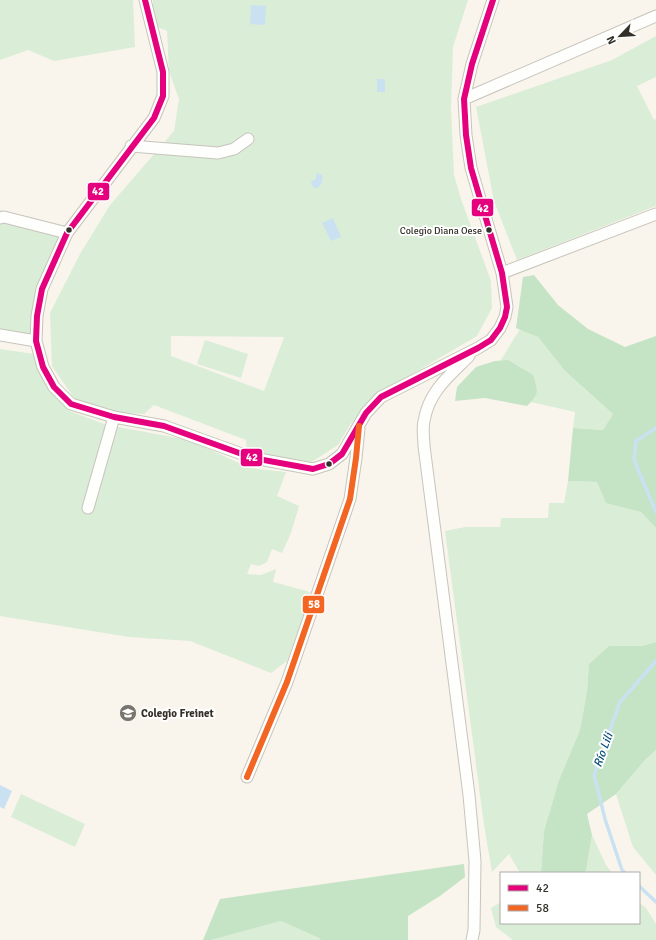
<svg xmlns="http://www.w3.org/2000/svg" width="656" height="940" font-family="Signika,sans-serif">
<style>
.green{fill:#daedd7;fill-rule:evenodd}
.forest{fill:#c5e3c5}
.water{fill:#cae1f2}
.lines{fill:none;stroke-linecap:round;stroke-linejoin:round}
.stream{stroke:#cae1f2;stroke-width:3.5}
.street-casing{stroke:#c7c4bc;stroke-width:13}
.street{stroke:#fefefc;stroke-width:11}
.bus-1-casing{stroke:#fff;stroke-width:9}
.bus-2-casing{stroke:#fff;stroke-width:9}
.bus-1{stroke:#e5007d;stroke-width:6}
.bus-2{stroke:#f26522;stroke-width:6}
.bus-dot{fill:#333028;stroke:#fff;stroke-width:1.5}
.labels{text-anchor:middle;stroke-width:4;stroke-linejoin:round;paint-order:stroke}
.bus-label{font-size:10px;fill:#333028;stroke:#fff;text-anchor:end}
.poi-label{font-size:11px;font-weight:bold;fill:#333028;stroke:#fff;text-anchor:start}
.water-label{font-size:12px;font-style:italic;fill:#0d517d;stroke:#fff}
.line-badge{stroke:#fff;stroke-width:1.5}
.badge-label{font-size:11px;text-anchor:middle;font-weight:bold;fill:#fff}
</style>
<rect width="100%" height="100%" fill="#f9f5ec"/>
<path class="green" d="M 0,0 L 133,0 L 135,47 L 54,61 L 28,50 L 0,60 Z
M 153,0 L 468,0 L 453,47 L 451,108 L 454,175 L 461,199 L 491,281 L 492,308 L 477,336 L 373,397 L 350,425 L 338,445 L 307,465 L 247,454 L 246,440 L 154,405 L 144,414 L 109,412 L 74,398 L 52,366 L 50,313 L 80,254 L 110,205 L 174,131 L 179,99 L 169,71 L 167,31 L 153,25 ZM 171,336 L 284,337 L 264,391 L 171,356 Z
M 656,36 L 656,77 L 637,86 L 654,120 L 656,119 L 656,206 L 517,260 L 494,201 L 476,107 L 612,60 Z
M 0,210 L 69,227 L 45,271 L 34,300 L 31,335 L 0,330 Z
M 520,329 L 538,337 L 565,371 L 613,414 L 603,430 L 573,428 L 575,412 L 531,402 L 535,398 L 501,360 Z
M 205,340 L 248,354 L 241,378 L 197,364 Z
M 0,349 L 34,354 L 46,384 L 69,411 L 107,425 L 189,440 L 250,468 L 286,472 L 277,496 L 299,506 L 291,533 L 282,553 L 272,549 L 267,562 L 259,566 L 251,564 L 247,574 L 261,575 L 276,569 L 273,582 L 310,592 L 307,608 L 287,661 L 271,673 L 190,641 L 129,637 L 0,616 Z
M 568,481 L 597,482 L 606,502 L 641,512 L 656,528 L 656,642 L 642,646 L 609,646 L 589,664 L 587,691 L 580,730 L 559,780 L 544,831 L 541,873 L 520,873 L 509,854 L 492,872 L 484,825 L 445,531 L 465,527 L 500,527 L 501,518 L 548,518 L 549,503 L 564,503 Z
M 656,750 L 656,875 L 633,847 L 616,794 L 645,760 Z
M 21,794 L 85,824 L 75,847 L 11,817 Z
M 592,835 L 606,865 L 612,873 L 581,873 L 586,871 Z
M 501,902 L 501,923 L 639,923 L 639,903 L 646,908 L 656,924 L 656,940 L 513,940 L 496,927 L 491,908 Z
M 281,921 L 319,938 L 321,940 L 211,940 Z"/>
<path class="forest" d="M 534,275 L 558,305 L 588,329 L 625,347 L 656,336 L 656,528 L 641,512 L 606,503 L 597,482 L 568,481 L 573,428 L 603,430 L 613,414 L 565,371 L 538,337 L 516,328 L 523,277 Z
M 508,360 L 533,375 C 538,391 540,394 527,406 L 485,398 L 455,401 L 457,387 L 476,367 L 495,361 Z
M 656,642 L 656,750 L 645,760 L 616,794 L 587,814 L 592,835 L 586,871 L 581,873 L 541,873 L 544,831 L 559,780 L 580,730 L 587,691 L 589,664 L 609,646 L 642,646 Z
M 464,864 L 465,877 L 440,896 L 408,916 L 408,940 L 321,940 L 319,938 L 281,921 L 211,940 L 203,940 L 220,899 Z"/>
<path class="water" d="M 251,5 L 266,6 L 265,25 L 250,24 Z
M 377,79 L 385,79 L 385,92 L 377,92 Z
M 318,173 L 322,175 C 323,181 321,189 314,188 L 311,183 L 312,181 L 316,179 L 316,175 Z
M 333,218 L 341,237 L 331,241 L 322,223 Z
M 0,785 L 12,791 L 4,809 L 0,807 Z"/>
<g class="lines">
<path class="stream" d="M 656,428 L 636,441 L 634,460 L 656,512
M 625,873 L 622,870 L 605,819 L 594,775 L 620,702 L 656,661
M 639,886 L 656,902"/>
<defs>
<path id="street" d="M 145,0 L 163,72 L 163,96 L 154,118 L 67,233 L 42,289 L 37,316 L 36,341 L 43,367 L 54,387 L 71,404 L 114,417 L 164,426 L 253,458 L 313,469 L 329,464 L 342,454 L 366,413 L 381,397 L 478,348 L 491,340 L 500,328 L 505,317 L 507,307 L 502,273 L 471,168 L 466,135 L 464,99 L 472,64 L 493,0
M 464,99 L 656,16
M 131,146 L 218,153 L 234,149 L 248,139
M 0,218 L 4,217 L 67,233
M 502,273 L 656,214
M 0,335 L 36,341
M 469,356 C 449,376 429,391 424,421 C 422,429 424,438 424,446 L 469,795 L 475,861 L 474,930 L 472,940
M 88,508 L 114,417
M 247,777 L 287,682 L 350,499 L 356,458 L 359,428"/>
</defs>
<use href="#street" class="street-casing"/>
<use href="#street" class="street"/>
<defs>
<path id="bus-1" d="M 145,0 L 163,72 L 163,96 L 154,118 L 67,233 L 42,289 L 37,316 L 36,341 L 43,367 L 54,387 L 71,404 L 114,417 L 164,426 L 253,458 L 313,469 L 329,464 L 342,454 L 366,413 L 381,397 L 478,348 L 491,340 L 500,328 L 505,317 L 507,307 L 502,273 L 471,168 L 466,135 L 464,99 L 472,64 L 493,0"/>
<path id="bus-2" d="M 247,777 L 287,682 L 350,499 L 356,458 L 359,426"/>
</defs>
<use href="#bus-1" class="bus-1-casing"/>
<use href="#bus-2" class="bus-2-casing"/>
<use href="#bus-1" class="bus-1"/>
<use href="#bus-2" class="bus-2"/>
</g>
<defs>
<symbol id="school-disc" viewBox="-11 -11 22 22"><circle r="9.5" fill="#78756d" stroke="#fff"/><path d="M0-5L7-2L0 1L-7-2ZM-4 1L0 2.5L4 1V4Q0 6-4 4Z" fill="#fff"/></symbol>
</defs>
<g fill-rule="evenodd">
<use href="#school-disc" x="118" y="703" width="20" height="20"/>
</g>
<g class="bus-dot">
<circle cx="69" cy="230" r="3.5"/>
<circle cx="489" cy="230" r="3.5"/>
<circle cx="329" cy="464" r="3.5"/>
</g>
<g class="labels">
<g class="bus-label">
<text x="482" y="234">Colegio Diana Oese</text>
</g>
<g class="poi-label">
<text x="141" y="717">Colegio Freinet</text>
</g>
<g class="water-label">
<text transform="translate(603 750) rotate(-70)" y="4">Río Lili</text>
</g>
</g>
<g class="line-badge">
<rect x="87" y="182" width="23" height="19" rx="4" fill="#e5007d"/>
<rect x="471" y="198" width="23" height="19" rx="4" fill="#e5007d"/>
<rect x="240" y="448" width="23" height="19" rx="4" fill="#e5007d"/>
<rect x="302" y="595" width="23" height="19" rx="4" fill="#f26522"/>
</g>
<g class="badge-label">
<text x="98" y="195">42</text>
<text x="483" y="212">42</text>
<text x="252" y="461">42</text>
<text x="314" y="608">58</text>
</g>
<rect x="500" y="872" width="140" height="52" fill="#ffffff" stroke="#adaca9"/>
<rect x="508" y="885" width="20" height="6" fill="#e5007d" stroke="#adaca9"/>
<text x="536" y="892" font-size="12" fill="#333028">42</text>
<rect x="508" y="905" width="20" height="6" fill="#f26522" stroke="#adaca9"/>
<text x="536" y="912" font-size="12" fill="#333028">58</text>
<g transform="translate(620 36) rotate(245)" stroke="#ffffff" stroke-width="3" paint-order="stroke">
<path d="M0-3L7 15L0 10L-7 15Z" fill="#333028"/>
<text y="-6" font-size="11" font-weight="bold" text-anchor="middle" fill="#333028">N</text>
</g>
</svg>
